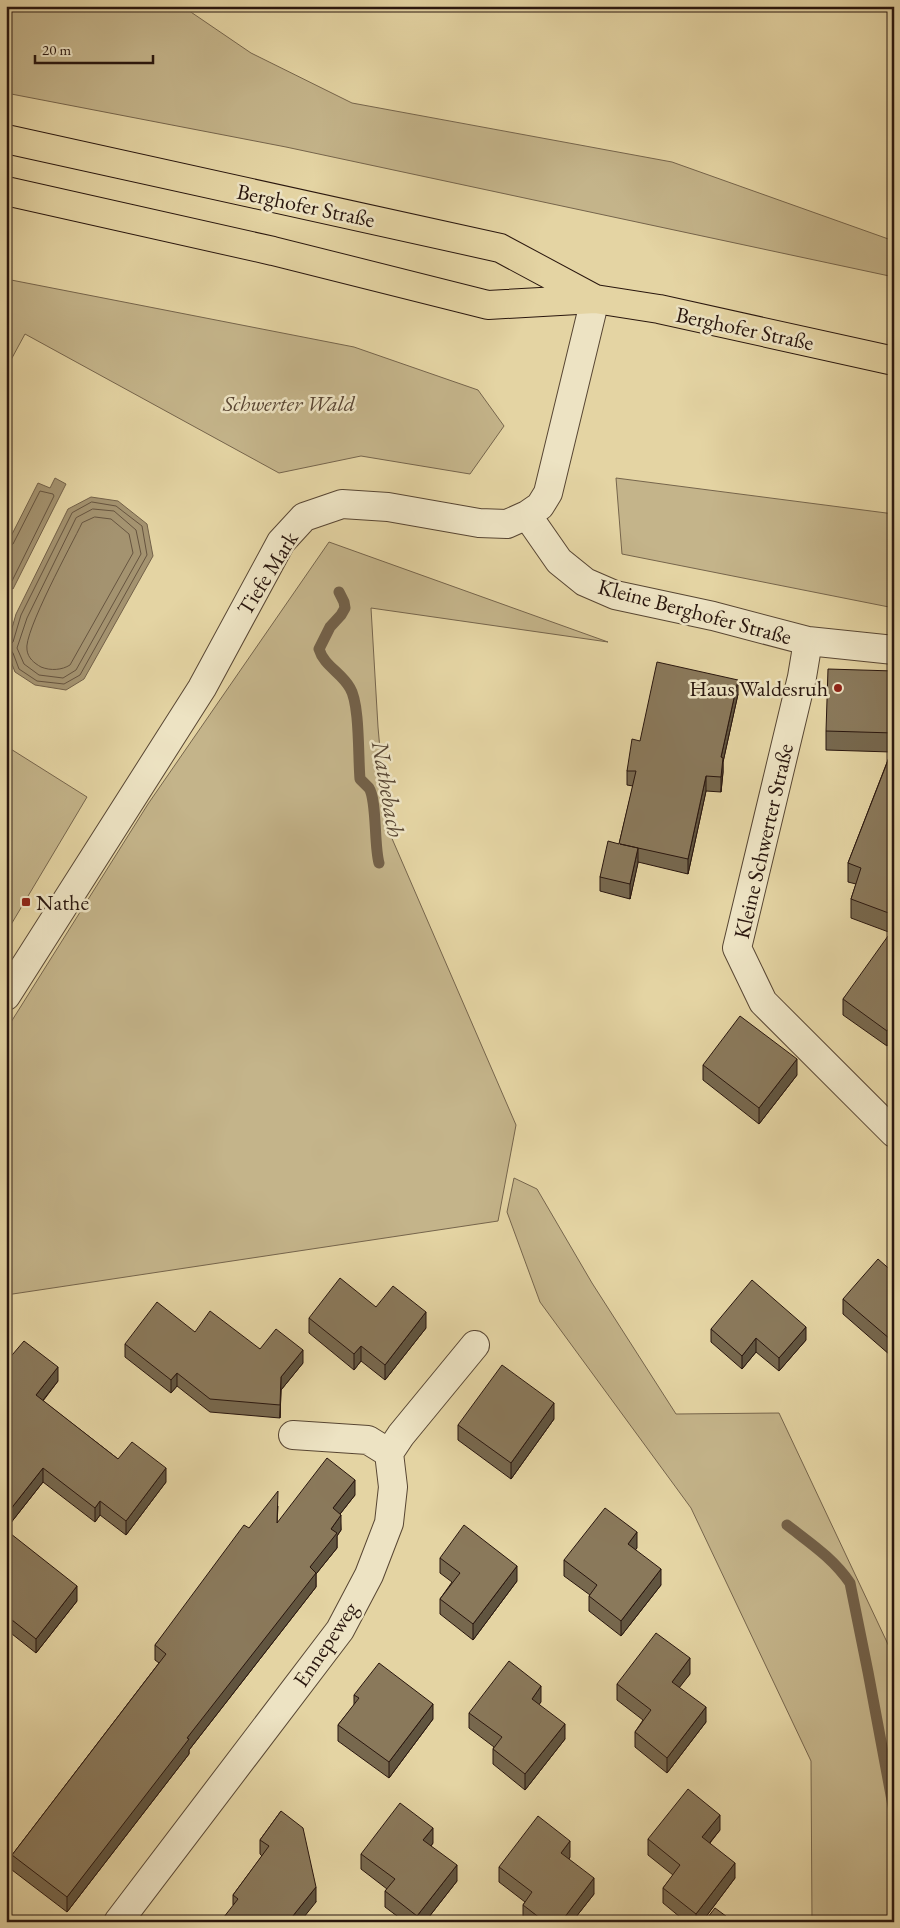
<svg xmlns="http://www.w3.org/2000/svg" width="900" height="1928" font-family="'EB Garamond',serif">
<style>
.green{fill:#c4b48a;stroke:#76654c}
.water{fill:#a49370;stroke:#736149}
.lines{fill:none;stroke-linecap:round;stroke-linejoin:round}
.shore{stroke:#66543f;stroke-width:1}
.stream{stroke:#736149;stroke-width:11}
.street-casing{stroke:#584633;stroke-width:30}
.primary-casing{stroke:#29160e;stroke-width:30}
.street{stroke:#ede3c3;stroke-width:28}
.primary{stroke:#e4d4a3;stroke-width:28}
.wall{fill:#77684e;stroke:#29160e}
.shaded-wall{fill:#615540;stroke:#29160e}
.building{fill:#8a795b;stroke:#29160e}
.poi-dot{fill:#8f2418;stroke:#ede3c3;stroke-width:2}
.labels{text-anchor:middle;stroke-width:5;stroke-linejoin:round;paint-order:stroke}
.street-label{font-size:22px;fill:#29160e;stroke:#ede3c3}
.park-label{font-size:22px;font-style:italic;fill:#584533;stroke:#ede3c3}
.poi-label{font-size:22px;fill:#29160e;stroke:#ede3c3;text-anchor:end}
.water-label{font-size:24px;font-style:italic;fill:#5a4835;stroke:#ede3c3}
</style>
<rect width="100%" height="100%" fill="#e4d4a3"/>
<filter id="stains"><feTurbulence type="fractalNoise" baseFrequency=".004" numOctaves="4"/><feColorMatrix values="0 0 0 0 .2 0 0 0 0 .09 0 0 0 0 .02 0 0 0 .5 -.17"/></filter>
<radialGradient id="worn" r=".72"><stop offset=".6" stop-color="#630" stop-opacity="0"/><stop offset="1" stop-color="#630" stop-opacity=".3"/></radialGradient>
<path class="green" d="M 6,6 L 182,6 L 251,53 L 352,103 L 672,162 L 894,241 L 894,277 L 286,147 L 6,93 Z
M 6,279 L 354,347 L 478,390 L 504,426 L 470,474 L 361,456 L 279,473 L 25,334 L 6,369 Z
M 616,478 L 894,514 L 894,608 L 622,554 Z
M 329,542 L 608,642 L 371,608 L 378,727 L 387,827 L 516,1125 L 498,1221 L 6,1295 L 6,1030 L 148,804 Z
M 6,746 L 87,797 L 6,933 Z
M 514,1178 L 537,1189 L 592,1283 L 676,1414 L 779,1413 L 894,1657 L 894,1922 L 812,1922 L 811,1761 L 691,1508 L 540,1302 L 507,1212 Z"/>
<path class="water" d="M 55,478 L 66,484 L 13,589 L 6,586 L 6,546 L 38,483 L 50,488 Z
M 91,497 L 118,501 L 147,524 L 153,556 L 84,679 L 66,690 L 35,685 L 15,672 L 6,649 L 16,614 L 68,509 Z"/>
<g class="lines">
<path class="shore" d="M 92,502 L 116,506 L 142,526 L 147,555 L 80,675 L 64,684 L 37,681 L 19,669 L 13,653 L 8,647 L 13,642 L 21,615 L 72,513 Z
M 93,509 L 114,511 L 136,530 L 141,554 L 76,670 L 63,678 L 39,675 L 24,664 L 17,648 L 27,618 L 76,518 Z
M 95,517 L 111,519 L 129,534 L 133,553 L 70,665 C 62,670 51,671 41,667 C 34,663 28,658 27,650 C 23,633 72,544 82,523 Z
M 6,547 L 13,544 L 40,491 L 53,494 L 54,496 L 12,581 L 6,582"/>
<path class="stream" d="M 339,592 L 344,602 L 345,608 L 341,615 L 330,627 L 319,649 C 324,666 341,672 350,688 C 360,704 358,758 360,779 C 363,782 366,785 369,788 C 377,800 374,846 379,863
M 787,1525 C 810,1543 833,1558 850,1583 L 868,1672 L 894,1811"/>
<defs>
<path id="street" d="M 527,515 L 559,561 L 585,582 L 615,595 L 713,616 L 808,641 L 894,650
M 808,641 L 802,677 L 737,948 L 763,1002 L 894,1133
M 6,996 L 202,688 L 281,542 L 304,517 L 342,504 L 388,507 L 479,523 L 507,524 L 527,515 L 540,506 L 548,493 L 595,299
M 293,1435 L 368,1440 L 389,1453
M 118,1922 L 340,1630 L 369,1575 L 389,1523 L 393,1487 L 389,1453 L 401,1435 L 475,1345"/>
<path id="primary" d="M 6,139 L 500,248 L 595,299
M 6,191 L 273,251 L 488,305 L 595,299 L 659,309 L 894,361"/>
</defs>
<use href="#street" class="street-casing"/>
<use href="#primary" class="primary-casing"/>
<use href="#street" class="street"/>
<use href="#primary" class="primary"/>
</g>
<path class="wall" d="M 894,671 L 894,934 L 851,918 L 851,899 L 856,884 L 848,882 L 848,863 L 891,752 L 826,750 L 826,731 Z
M 738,694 L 723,762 L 723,772 L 721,792 L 706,791 L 688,874 L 638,862 L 630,899 L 600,891 L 600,877 L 619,844 L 633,786 L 627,785 L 627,771 L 640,741 Z
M 894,940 L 894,1037 L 887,1046 L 843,1015 L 843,999 Z
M 703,1065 L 797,1075 L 759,1124 L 703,1080 Z
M 894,1273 L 890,1355 L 843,1314 L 843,1299 Z
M 376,1307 L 426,1328 L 385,1380 L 361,1361 L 354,1370 L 309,1333 L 309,1318 Z
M 711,1329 L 806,1340 L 779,1371 L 756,1352 L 742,1369 L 711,1342 Z
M 195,1332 L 260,1349 L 303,1363 L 281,1390 L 280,1418 L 210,1412 L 177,1386 L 171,1393 L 125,1357 L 125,1344 Z
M 6,1360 L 58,1381 L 43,1401 L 118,1459 L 166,1482 L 126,1535 L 100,1515 L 95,1522 L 43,1482 L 6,1529 Z
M 554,1419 L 511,1479 L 458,1440 L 458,1425 Z
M 355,1495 L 340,1514 L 341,1530 L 337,1536 L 337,1548 L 316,1574 L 316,1587 L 189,1750 L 189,1754 L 67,1912 L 12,1870 L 12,1855 L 159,1663 L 155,1660 L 155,1645 L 249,1528 L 278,1506 L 277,1523 Z
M 6,1530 L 77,1601 L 36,1653 L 12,1634 L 6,1641 Z
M 637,1548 L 635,1550 L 661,1585 L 621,1636 L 589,1611 L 589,1596 L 590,1595 L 564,1576 L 564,1560 Z
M 440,1558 L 517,1581 L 473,1640 L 440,1614 L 440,1599 L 452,1582 L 440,1573 Z
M 690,1674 L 679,1687 L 706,1722 L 667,1773 L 635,1747 L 635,1732 L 643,1720 L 617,1700 L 617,1684 Z
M 354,1695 L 433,1719 L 389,1778 L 338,1741 L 338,1725 L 354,1705 Z
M 541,1702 L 539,1704 L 565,1739 L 525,1790 L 493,1764 L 493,1749 L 494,1747 L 469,1728 L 469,1713 Z
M 281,1811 L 316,1902 L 233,1905 L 233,1895 L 262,1856 L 260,1854 L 260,1840 Z
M 720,1830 L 710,1843 L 735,1878 L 702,1922 L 686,1922 L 663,1903 L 663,1888 L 673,1875 L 648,1855 L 648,1839 Z
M 433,1843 L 431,1846 L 457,1881 L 425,1922 L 405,1922 L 385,1907 L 385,1891 L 387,1889 L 361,1869 L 361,1854 Z
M 570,1857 L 569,1859 L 594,1894 L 572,1922 L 525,1922 L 523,1920 L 523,1905 L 525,1902 L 499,1882 L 499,1867 Z"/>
<path class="shaded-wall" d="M 738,680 L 738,694 L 723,762 L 723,772 L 721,792 L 721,757 Z
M 706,776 L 706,791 L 688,874 L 688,859 Z
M 638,848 L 638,863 L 630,899 L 630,884 Z
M 894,1021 L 894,1037 L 887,1046 L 887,1031 Z
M 797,1059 L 797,1075 L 759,1124 L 759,1108 Z
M 426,1312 L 426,1328 L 385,1380 L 385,1365 Z
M 806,1327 L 806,1340 L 779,1371 L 779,1358 Z
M 894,1335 L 894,1351 L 890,1355 L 890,1339 Z
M 756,1338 L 756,1352 L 742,1369 L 742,1356 Z
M 361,1346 L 361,1361 L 354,1370 L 354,1354 Z
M 303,1350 L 303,1363 L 281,1390 L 280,1418 L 281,1377 Z
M 58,1367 L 58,1381 L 36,1409 L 36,1395 Z
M 177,1373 L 177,1386 L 171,1393 L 171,1380 Z
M 554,1403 L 554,1419 L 511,1479 L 511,1463 Z
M 43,1468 L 43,1482 L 6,1529 L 6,1515 Z
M 166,1468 L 166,1482 L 126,1535 L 126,1521 Z
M 355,1480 L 355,1495 L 333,1523 L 333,1508 Z
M 100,1501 L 100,1515 L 95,1522 L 95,1508 Z
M 341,1515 L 341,1530 L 337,1536 L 337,1548 L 316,1574 L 316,1587 L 189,1750 L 189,1754 L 67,1912 L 67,1897 L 187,1738 L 310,1567 L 331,1529 Z
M 637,1532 L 637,1548 L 628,1559 L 628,1544 Z
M 517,1566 L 517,1581 L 473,1640 L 473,1624 Z
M 661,1569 L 661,1585 L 621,1636 L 621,1621 Z
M 77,1586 L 77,1601 L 36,1653 L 36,1639 Z
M 12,1620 L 12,1634 L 6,1641 L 6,1627 Z
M 690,1658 L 690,1674 L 672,1697 L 672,1682 Z
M 541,1686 L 541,1702 L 532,1714 L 532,1699 Z
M 433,1704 L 433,1719 L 389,1778 L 389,1762 Z
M 706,1707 L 706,1722 L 667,1773 L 667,1758 Z
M 565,1724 L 565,1739 L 525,1790 L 525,1774 Z
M 720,1815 L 720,1830 L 702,1852 L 702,1837 Z
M 433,1828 L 433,1843 L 423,1856 L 423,1840 Z
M 570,1841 L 570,1857 L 561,1869 L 561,1853 Z
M 735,1863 L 735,1878 L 702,1922 L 696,1922 L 696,1914 Z
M 457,1865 L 457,1881 L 425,1922 L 417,1922 L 417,1916 Z
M 594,1878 L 594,1894 L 572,1922 L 561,1922 Z
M 316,1887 L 316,1902 L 300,1922 L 288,1922 Z"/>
<path class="building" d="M 657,662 L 738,680 L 721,757 L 723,758 L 721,777 L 706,776 L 688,859 L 620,844 L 638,848 L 630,884 L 600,877 L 608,841 L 619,844 L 636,771 L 627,771 L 632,739 L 640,741 Z
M 828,669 L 894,671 L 894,733 L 826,731 Z
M 894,745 L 894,915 L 851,899 L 861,868 L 848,863 Z
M 888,936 L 894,940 L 894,1021 L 887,1031 L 843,999 Z
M 740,1016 L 797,1059 L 759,1108 L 703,1065 Z
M 878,1259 L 894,1273 L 894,1335 L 890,1339 L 843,1299 Z
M 340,1278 L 376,1307 L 393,1286 L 426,1312 L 385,1365 L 361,1346 L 354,1354 L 309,1318 Z
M 752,1280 L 806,1327 L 779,1358 L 756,1338 L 742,1356 L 711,1329 Z
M 157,1302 L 195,1332 L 210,1311 L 260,1349 L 276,1329 L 303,1350 L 281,1377 L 280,1405 L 210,1399 L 177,1373 L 171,1380 L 125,1344 Z
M 24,1341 L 58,1367 L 36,1395 L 118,1459 L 132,1442 L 166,1468 L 126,1521 L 100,1501 L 95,1508 L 43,1468 L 6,1515 L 6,1430 L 7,1428 L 6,1427 L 6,1360 L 7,1361 Z
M 502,1365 L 554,1403 L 511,1463 L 458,1425 Z
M 327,1458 L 355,1480 L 333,1508 L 341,1515 L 331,1529 L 337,1533 L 310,1567 L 316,1573 L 187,1738 L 189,1739 L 67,1897 L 12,1855 L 166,1654 L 155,1645 L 244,1525 L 249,1528 L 278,1491 L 277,1523 Z
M 605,1508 L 637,1532 L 628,1544 L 661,1569 L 621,1621 L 589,1596 L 597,1585 L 564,1560 Z
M 464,1525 L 517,1566 L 473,1624 L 440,1599 L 460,1573 L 440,1558 Z
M 6,1530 L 77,1586 L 36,1639 L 12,1620 L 6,1627 Z
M 656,1633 L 690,1658 L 672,1682 L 706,1707 L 667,1758 L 635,1732 L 651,1710 L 617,1684 Z
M 509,1661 L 541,1686 L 532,1699 L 565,1724 L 525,1774 L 493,1749 L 502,1737 L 469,1713 Z
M 379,1663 L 433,1704 L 389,1762 L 338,1725 L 359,1698 L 354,1695 Z
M 688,1789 L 720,1815 L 702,1837 L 735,1863 L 696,1914 L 663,1888 L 680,1865 L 648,1839 Z
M 400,1803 L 433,1828 L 423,1840 L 457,1865 L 417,1916 L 385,1891 L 395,1879 L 361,1854 Z
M 281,1811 L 303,1828 L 316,1887 L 288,1922 L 220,1922 L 238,1899 L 233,1895 L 269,1846 L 260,1840 Z
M 538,1816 L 570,1841 L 561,1853 L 594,1878 L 561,1922 L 545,1922 L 523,1905 L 532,1892 L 499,1867 Z
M 715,1908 L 734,1922 L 704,1922 Z"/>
<g class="poi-dot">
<circle cx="838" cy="688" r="5"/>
<rect x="21" y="897" width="10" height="10" rx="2.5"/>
</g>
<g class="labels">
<g class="street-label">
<text transform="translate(306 205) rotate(12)" y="8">Berghofer Straße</text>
<text transform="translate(745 328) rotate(12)" y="8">Berghofer Straße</text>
<text transform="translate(267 573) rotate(-58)" y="8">Tiefe Mark</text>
<text transform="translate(695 611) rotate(15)" y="8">Kleine Berghofer Straße</text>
<text transform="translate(763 841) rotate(-77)" y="8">Kleine Schwerter Straße</text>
<text transform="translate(325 1644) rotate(-56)" y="8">Ennepeweg</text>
</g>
<g class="park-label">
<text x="289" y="411">Schwerter Wald</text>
</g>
<g class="poi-label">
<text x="828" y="696">Haus Waldesruh</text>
<text x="36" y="910" text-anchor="start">Nathe</text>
</g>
<g class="water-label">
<text transform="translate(388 789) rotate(80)" y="8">Nathebach</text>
</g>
</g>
<rect width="900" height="1928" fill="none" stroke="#e4d4a3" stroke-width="25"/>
<rect x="8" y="8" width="885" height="1913" fill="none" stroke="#29160e" stroke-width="2.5"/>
<rect x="12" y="12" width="875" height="1903" fill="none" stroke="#29160e"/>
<path d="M35 55v8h118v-8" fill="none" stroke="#29160e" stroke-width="2.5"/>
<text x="42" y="55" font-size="15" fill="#29160e" stroke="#ede3c3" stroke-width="4" paint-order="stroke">20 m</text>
<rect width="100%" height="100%" filter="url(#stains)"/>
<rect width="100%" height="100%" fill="url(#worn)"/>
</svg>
